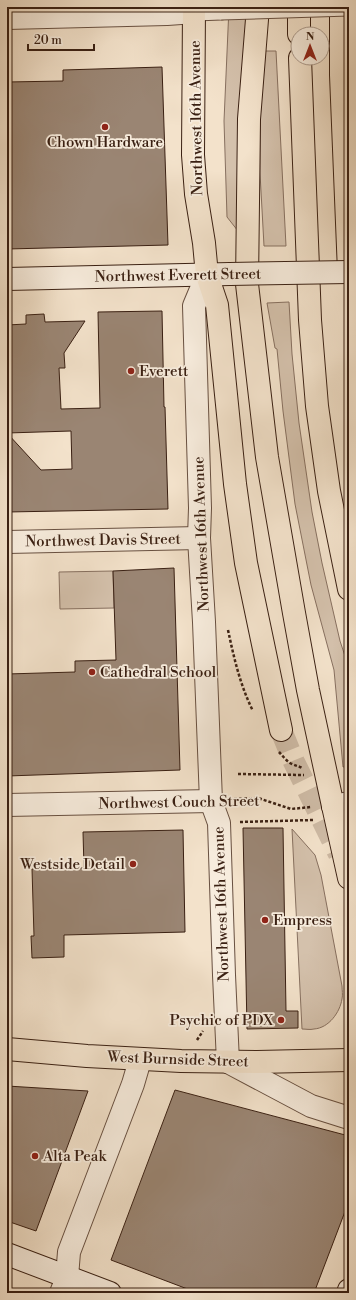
<svg xmlns="http://www.w3.org/2000/svg" width="356" height="1300" font-family="'Libre Bodoni',serif">
<style>
.green{fill:#d4c1ac;stroke:#877060}
.building{fill:#9a8573;stroke:#3a2013;fill-rule:evenodd}
.lines{fill:none;stroke-linecap:round;stroke-linejoin:round}
.motorway-tunnel{stroke:#cebba6;stroke-width:22;stroke-dasharray:22 11;stroke-linecap:butt}
.pedestrian-casing{stroke:#685041;stroke-width:19}
.minor-casing{stroke:#685041;stroke-width:24}
.tertiary-casing{stroke:#685041;stroke-width:24}
.secondary-casing{stroke:#3a2013;stroke-width:24}
.primary-casing{stroke:#3a2013;stroke-width:24}
.motorway-casing{stroke:#3a2013;stroke-width:24}
.path{stroke:#3a2013;stroke-width:2.5;stroke-dasharray:3 2;stroke-linecap:butt}
.pedestrian{stroke:#f7ecdd;stroke-width:17}
.minor{stroke:#f7ecdd;stroke-width:22}
.tertiary{stroke:#f7ecdd;stroke-width:22}
.secondary{stroke:#f7ecdd;stroke-width:22}
.primary{stroke:#f3e2cb;stroke-width:22}
.motorway{stroke:#f3e2cb;stroke-width:22}
.pedestrian-bridge-casing{stroke:#685041;stroke-width:19;stroke-linecap:butt}
.secondary-bridge-casing{stroke:#3a2013;stroke-width:24;stroke-linecap:butt}
.pedestrian-bridge{stroke:#f7ecdd;stroke-width:17}
.secondary-bridge{stroke:#f7ecdd;stroke-width:22}
.poi-dot{fill:#8f2418;stroke:#f7ecdd;stroke-width:1.5}
.labels{text-anchor:middle;stroke-width:3.5;stroke-linejoin:round;paint-order:stroke}
.street-label{font-size:15px;fill:#3a2013;stroke:#f7ecdd}
.poi-label{font-size:15px;fill:#3a2013;stroke:#f7ecdd;text-anchor:start}
</style>
<rect width="100%" height="100%" fill="#f3e2cb"/>
<filter id="stains"><feTurbulence type="fractalNoise" baseFrequency=".005" numOctaves="4"/><feColorMatrix values="0 0 0 0 .2 0 0 0 0 .09 0 0 0 0 .02 0 0 0 .5 -.17"/></filter>
<radialGradient id="worn" r=".72"><stop offset=".6" stop-color="#630" stop-opacity="0"/><stop offset="1" stop-color="#630" stop-opacity=".3"/></radialGradient>
<path class="green" d="M 229,7 L 249,7 L 238,231 L 227,217 L 224,121 Z
M 265,51 L 276,51 L 286,246 L 264,246 L 260,173 L 260,120 Z
M 289,302 L 292,354 L 299,423 L 312,512 L 322,563 L 340,641 L 349,668 L 349,766 L 343,767 L 334,670 L 311,585 L 295,504 L 283,411 L 277,349 L 275,348 L 267,303 Z
M 113,571 L 114,608 L 60,609 L 59,572 Z
M 292,829 L 315,855 L 321,875 L 342,986 C 342,990 343,995 342,999 C 340,1012 329,1028 314,1029 C 310,1030 306,1029 302,1029 Z"/>
<path class="building" d="M 162,67 L 168,245 L 7,249 L 7,82 L 63,81 L 63,70 Z
M 162,311 L 164,407 L 165,407 L 168,509 L 7,512 L 7,325 L 26,324 L 26,315 L 44,314 L 45,322 L 85,321 L 64,353 L 65,368 L 59,368 L 61,409 L 100,408 L 98,312 ZM 71,431 L 72,469 L 41,470 L 7,433 Z
M 174,568 L 180,770 L 7,776 L 7,674 L 75,672 L 75,661 L 116,660 L 113,571 Z
M 243,828 L 283,828 L 286,1011 L 298,1011 L 298,1028 L 247,1029 Z
M 183,830 L 185,932 L 64,935 L 64,957 L 32,958 L 31,936 L 34,936 L 32,869 L 84,868 L 83,832 Z
M 7,1086 L 88,1091 L 36,1231 L 7,1221 Z
M 175,1090 L 349,1136 L 349,1201 L 314,1293 L 198,1293 L 111,1260 Z"/>
<g class="lines">
<path class="motorway-tunnel" d="M 281,730 L 294,762 L 339,854"/>
<defs>
<path id="pedestrian" d="M 195,12 L 221,11"/>
<path id="minor" d="M 7,18 L 167,14 L 195,12
M 7,542 L 199,538
M 7,805 L 211,801
M 333,806 L 349,803
M 228,1062 L 311,1106 L 349,1118
M 61,1293 L 67,1277 L 69,1252 L 133,1084 L 140,1060"/>
<path id="tertiary" d="M 207,275 L 194,306 L 200,508 L 199,538 L 204,622 L 211,801 L 219,823 L 224,975 L 228,1062"/>
<path id="secondary" d="M 7,279 L 230,274
M 7,1254 L 110,1293
M 348,1293 L 349,1290"/>
<path id="primary" d="M 194,7 L 193,155 L 196,194 L 204,243 L 207,275
M 333,806 L 349,878
M 7,1049 L 87,1056 L 181,1061 L 257,1062 L 349,1060"/>
<path id="motorway" d="M 258,7 L 249,119 L 247,284 L 267,457 L 294,613 L 308,690 L 333,806
M 299,7 L 299,34
M 341,7 L 341,75 L 349,272
M 300,58 L 310,320 L 317,406 L 329,491 L 349,589
M 207,275 L 217,305 L 235,484 L 246,563 L 281,730"/>
</defs>
<use href="#pedestrian" class="pedestrian-casing"/>
<use href="#minor" class="minor-casing"/>
<use href="#tertiary" class="tertiary-casing"/>
<use href="#secondary" class="secondary-casing"/>
<use href="#primary" class="primary-casing"/>
<use href="#motorway" class="motorway-casing"/>
<path class="path" d="M 228,630 C 234,658 240,685 253,711
M 279,752 C 283,756 287,762 292,764 C 296,766 299,766 302,768
M 238,774 L 304,775
M 234,799 L 258,798 L 291,809 L 311,807
M 240,822 L 313,820
M 197,1040 L 203,1031"/>
<use href="#pedestrian" class="pedestrian"/>
<use href="#minor" class="minor"/>
<use href="#tertiary" class="tertiary"/>
<use href="#secondary" class="secondary"/>
<use href="#primary" class="primary"/>
<use href="#motorway" class="motorway"/>
<defs>
<path id="pedestrian-bridge" d="M 221,11 L 349,7"/>
<path id="secondary-bridge" d="M 230,274 L 349,272"/>
</defs>
<use href="#pedestrian-bridge" class="pedestrian-bridge-casing"/>
<use href="#secondary-bridge" class="secondary-bridge-casing"/>
<use href="#pedestrian-bridge" class="pedestrian-bridge"/>
<use href="#secondary-bridge" class="secondary-bridge"/>
</g>
<g class="poi-dot">
<circle cx="105" cy="127" r="4"/>
<circle cx="131" cy="371" r="4"/>
<circle cx="92" cy="672" r="4"/>
<circle cx="133" cy="864" r="4"/>
<circle cx="265" cy="920" r="4"/>
<circle cx="281" cy="1020" r="4"/>
<circle cx="35" cy="1156" r="4"/>
</g>
<g class="labels">
<g class="street-label">
<text transform="translate(196 118) rotate(-91)" y="5">Northwest 16th Avenue</text>
<text transform="translate(178 275) rotate(-1)" y="5">Northwest Everett Street</text>
<text transform="translate(201 534) rotate(-92)" y="5">Northwest 16th Avenue</text>
<text transform="translate(103 540) rotate(-1)" y="5">Northwest Davis Street</text>
<text transform="translate(179 802) rotate(-1)" y="5">Northwest Couch Street</text>
<text transform="translate(221 904) rotate(-92)" y="5">Northwest 16th Avenue</text>
<text transform="translate(178 1059) rotate(2)" y="5">West Burnside Street</text>
</g>
<g class="poi-label">
<text x="105" y="147" text-anchor="middle">Chown Hardware</text>
<text x="139" y="376">Everett</text>
<text x="100" y="677">Cathedral School</text>
<text x="125" y="869" text-anchor="end">Westside Detail</text>
<text x="273" y="925">Empress</text>
<text x="273" y="1025" text-anchor="end">Psychic of PDX</text>
<text x="43" y="1161">Alta Peak</text>
</g>
</g>
<rect width="356" height="1300" fill="none" stroke="#f3e2cb" stroke-width="24"/>
<rect x="8" y="8" width="340" height="1284" fill="none" stroke="#3a2013" stroke-width="2"/>
<rect x="12" y="12" width="332" height="1276" fill="none" stroke="#3a2013"/>
<g transform="translate(310 46)"><circle r="19" fill="#f7ecdd" stroke="#ab9a8c"/>
<path d="M0-3L7 15L0 10L-7 15Z" fill="#8f2418"/>
<text y="-6" font-size="11" font-weight="bold" text-anchor="middle" fill="#3a2013">N</text>
</g>
<path d="M28 44v6h66v-6" fill="none" stroke="#3a2013" stroke-width="2"/>
<text x="34" y="44" font-size="12" fill="#3a2013" stroke="#f7ecdd" stroke-width="3" paint-order="stroke">20 m</text>
<rect width="100%" height="100%" filter="url(#stains)"/>
<rect width="100%" height="100%" fill="url(#worn)"/>
</svg>
